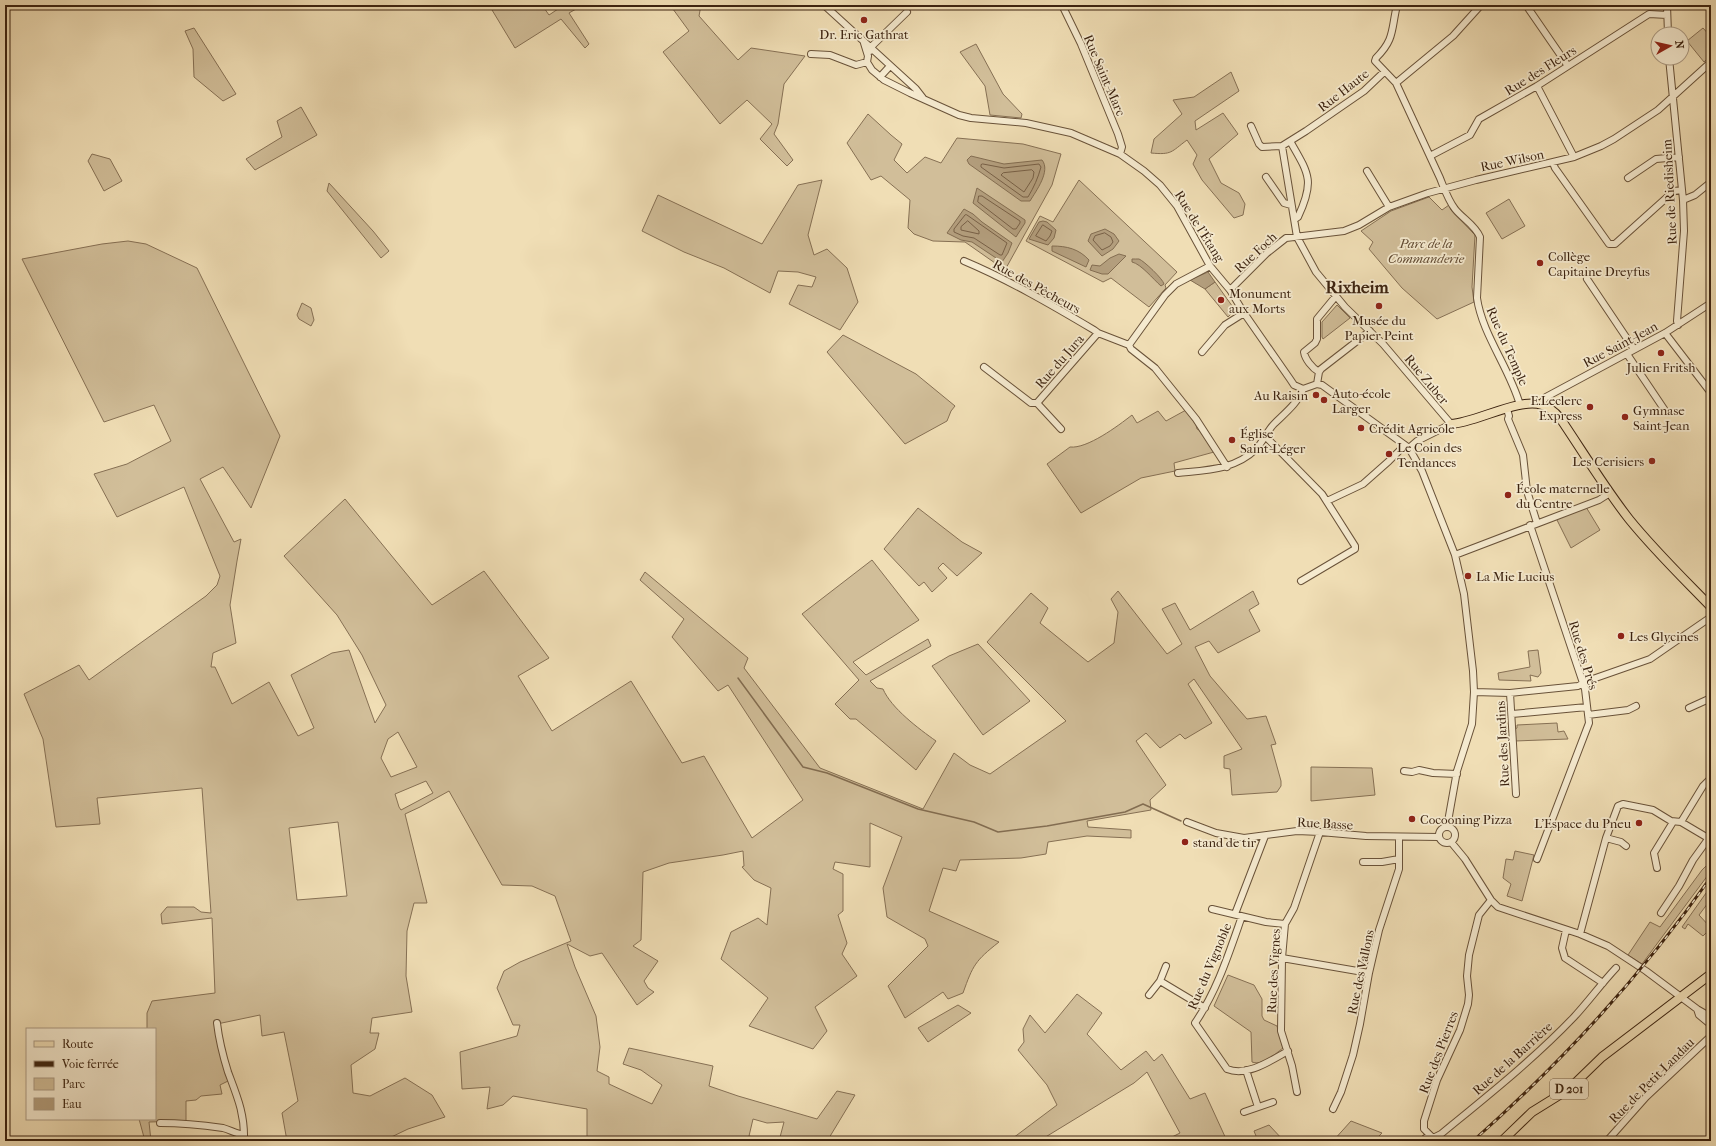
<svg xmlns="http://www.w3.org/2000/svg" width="1716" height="1146" font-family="'IM FELL French Canon',serif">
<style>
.green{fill:#d1be99;stroke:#867054;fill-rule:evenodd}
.water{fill:#b39e7d;stroke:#836d51}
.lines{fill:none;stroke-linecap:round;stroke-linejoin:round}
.shore{stroke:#786046;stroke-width:1}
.stream{stroke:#836d51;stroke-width:1.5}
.minor-casing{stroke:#695239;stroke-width:8}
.major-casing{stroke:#3c2310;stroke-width:10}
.minor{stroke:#f5eacf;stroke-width:6}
.major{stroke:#f0deb5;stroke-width:8}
.rail-casing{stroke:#3c2310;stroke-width:3}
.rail{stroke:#f5eacf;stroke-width:1.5;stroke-dasharray:4.5;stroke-linecap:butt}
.poi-dot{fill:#8f2418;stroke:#f5eacf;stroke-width:1.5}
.labels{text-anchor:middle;stroke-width:3.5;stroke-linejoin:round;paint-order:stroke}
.shield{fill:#f5eacf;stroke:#745f49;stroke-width:1}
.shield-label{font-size:12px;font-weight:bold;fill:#3c2310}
.poi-label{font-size:13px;fill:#3c2310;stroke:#f5eacf;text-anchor:start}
.street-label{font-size:13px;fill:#3c2310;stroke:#f5eacf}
.park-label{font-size:13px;font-style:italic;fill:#614a32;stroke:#f5eacf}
.district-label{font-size:17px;font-weight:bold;fill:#3c2310;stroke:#f5eacf}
</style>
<rect width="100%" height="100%" fill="#f0deb5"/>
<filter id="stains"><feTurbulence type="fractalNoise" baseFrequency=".005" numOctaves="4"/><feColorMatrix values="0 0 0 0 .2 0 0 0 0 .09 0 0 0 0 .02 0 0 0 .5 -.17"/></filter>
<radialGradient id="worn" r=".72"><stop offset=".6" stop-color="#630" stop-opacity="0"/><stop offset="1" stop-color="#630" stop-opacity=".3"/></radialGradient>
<path class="green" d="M 489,5 L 542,5 L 549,15 L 564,5 L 583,5 L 569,13 L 589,44 L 585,48 L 561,19 L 515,48 Z
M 670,5 L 701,5 L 699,16 L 738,60 L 751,48 L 805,56 L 784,84 L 778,124 L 774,134 L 793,160 L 787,166 L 760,139 L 772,124 L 747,100 L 720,124 L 663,52 L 689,31 Z
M 194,28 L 236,94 L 223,101 L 194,77 L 193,49 L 185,31 Z
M 1703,28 L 1711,37 L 1711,55 L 1704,62 L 1687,41 Z
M 976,44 L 1003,94 L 1022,114 L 1021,118 L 990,115 L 985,86 L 960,52 Z
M 1231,72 L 1239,91 L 1195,121 L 1196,130 L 1223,113 L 1238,134 L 1209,159 L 1221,183 L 1239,193 L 1245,204 L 1243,215 L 1234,218 L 1202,180 L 1193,164 L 1197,155 L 1187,140 C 1171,152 1172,155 1151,153 L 1154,139 L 1182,114 L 1173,100 L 1194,97 Z
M 301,107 L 317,135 L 255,170 L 246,159 L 282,137 L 277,121 Z
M 868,114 L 891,135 L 902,144 L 894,160 L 907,173 L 925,157 L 941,163 L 957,138 L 1023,144 L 1061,154 L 1052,185 L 1005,270 L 965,242 L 933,241 L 914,234 L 908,228 L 910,200 L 881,176 L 871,180 L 847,143 Z
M 92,154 L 110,159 L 122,181 L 104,191 L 88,161 Z
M 822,180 L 808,235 L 814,255 L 827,249 L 847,268 L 858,302 L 840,330 L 789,304 L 798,285 L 812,287 L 816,277 L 798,272 L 778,271 L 770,293 L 724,268 L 684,252 L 642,231 L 658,195 L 762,244 L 798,185 Z
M 1079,180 L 1177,272 L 1165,285 L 1166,288 L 1149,307 L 1111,278 L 1103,282 L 1026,241 L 1040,216 L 1053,222 Z
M 329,183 L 373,231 L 389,251 L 381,258 L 327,191 Z
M 1429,197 L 1442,210 L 1449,205 L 1451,210 L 1475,235 L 1472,287 L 1474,302 L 1437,319 L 1402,288 L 1369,249 L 1373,242 L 1361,231 L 1391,211 Z
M 1509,199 L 1525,226 L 1502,239 L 1486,213 Z
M 128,241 L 146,244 L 197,268 L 280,436 L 251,508 L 223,467 L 200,479 L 234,542 L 241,539 L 237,561 L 230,605 L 236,643 L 213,653 L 211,667 L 215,667 L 232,704 L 269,682 L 298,736 L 314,728 L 291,675 L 332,653 L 349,650 L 375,723 L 386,705 L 362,655 L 337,615 L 284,556 L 345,499 L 432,605 L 484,571 L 549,658 L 518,676 L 552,731 L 631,681 L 682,763 L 704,756 L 752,838 L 803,800 L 728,685 L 718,691 L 672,637 L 684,619 L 640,580 L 645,572 L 748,658 L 744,668 L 820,768 L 923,809 L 954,753 L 970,765 L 990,774 L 1066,721 L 987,642 L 1031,593 L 1048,608 L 1040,623 L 1088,662 L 1114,643 L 1118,612 L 1111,599 L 1118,591 L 1167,654 L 1182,644 L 1162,609 L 1175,603 L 1190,630 L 1253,591 L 1259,604 L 1249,610 L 1260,631 L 1218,653 L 1209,641 L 1195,647 L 1210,676 L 1247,719 L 1266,716 L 1276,744 L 1271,745 L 1281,781 L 1281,786 L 1277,792 L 1232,795 L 1230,769 L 1224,768 L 1224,756 L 1242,749 L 1194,679 L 1188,684 L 1212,723 L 1185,739 L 1180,734 L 1160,748 L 1146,733 L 1136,741 L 1166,785 L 1150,800 L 1151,810 L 1087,821 L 1088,827 L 1131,830 L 1131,838 L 1087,836 L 1048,842 L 1046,854 L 1021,858 L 960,860 L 956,871 L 943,868 L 929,911 L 999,942 C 975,961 973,965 963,993 L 948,999 L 943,992 L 905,1018 L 888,986 L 928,946 L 925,939 L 887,917 L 883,888 L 902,837 L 870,823 L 870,867 L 835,862 L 833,869 L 843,874 L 843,911 L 838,915 L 847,943 L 842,954 L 857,976 L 815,1007 L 827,1031 L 813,1049 L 749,1026 L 768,998 L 721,959 L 731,932 L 758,918 L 767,925 L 771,888 L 754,880 L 742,867 L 744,866 L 743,851 L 723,855 L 669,863 L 643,872 L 641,940 L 633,946 L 658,961 L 644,981 L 648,988 L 654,992 L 637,1005 L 602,953 L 590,956 L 567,944 L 575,967 L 596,1016 L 600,1047 L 597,1071 L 609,1077 L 609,1084 L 652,1104 L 662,1085 L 641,1070 L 623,1064 L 629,1048 L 713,1066 L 709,1086 L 738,1096 L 817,1119 L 837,1091 L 855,1095 L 829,1138 L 834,1141 L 779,1141 L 784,1122 L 767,1123 L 753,1119 L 749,1136 L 770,1141 L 587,1141 L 587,1109 L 513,1096 L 503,1105 L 487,1109 L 490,1087 L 462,1089 L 460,1052 L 517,1036 L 520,1025 L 513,1025 L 497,988 L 504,971 L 520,962 L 571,941 L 555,896 L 532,886 L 502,885 L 449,791 L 420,807 L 405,814 L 427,903 L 414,903 L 407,931 L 406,976 L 412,1012 L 372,1018 L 370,1033 L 379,1033 L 375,1049 L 351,1065 L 353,1093 L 370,1096 L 405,1078 L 432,1095 L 445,1117 L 408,1129 L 383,1141 L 287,1141 L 282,1113 L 298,1101 L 284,1032 L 262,1036 L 260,1015 L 217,1024 L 228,1081 L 220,1085 L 222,1094 L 201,1096 L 196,1100 L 186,1101 L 186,1121 L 149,1122 L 151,1141 L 145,1141 L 139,1119 L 155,1119 L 155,1029 L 147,1029 L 147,1013 L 152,1001 L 215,993 L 212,918 L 162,924 L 161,914 L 167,907 L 194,907 L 201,912 L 211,913 L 202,788 L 97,798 L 100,824 L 56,827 L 43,739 L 24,694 L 79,665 L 89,680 L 206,596 L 217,585 L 220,576 L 184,487 L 117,517 L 94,474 L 127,464 L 171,441 L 154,405 L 104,422 L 22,259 L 102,244 ZM 398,732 L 417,767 L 391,777 L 381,758 L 388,739 ZM 426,781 L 433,793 L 401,810 L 399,807 L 395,794 ZM 338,822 L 347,896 L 297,900 L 289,828 Z
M 1215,282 L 1235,310 L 1228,317 L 1205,289 Z
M 302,303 L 311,308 L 314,320 L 311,326 L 299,319 L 297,315 Z
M 1337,305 L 1350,318 L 1323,339 L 1322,337 L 1322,322 Z
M 843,335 L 916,374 L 955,406 L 951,411 L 947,421 L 905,444 L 827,352 Z
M 1186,410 L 1196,425 L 1197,429 L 1199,430 L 1214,452 L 1174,463 L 1175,471 L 1141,478 L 1081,513 L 1047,464 L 1070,447 C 1087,449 1118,426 1132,415 L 1137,423 L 1158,411 L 1166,421 Z
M 1586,507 L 1600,530 L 1571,548 L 1556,518 Z
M 918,508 L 962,542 L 982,553 L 957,576 L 943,563 L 938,568 L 947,578 L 932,592 L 924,582 L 919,586 L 884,549 Z
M 872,560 L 919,620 L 853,662 L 866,675 L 928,639 L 931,646 L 870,681 L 877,688 L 883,689 C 891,708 919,729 936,741 L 916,770 L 856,719 L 850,719 L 835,704 L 859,680 L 802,614 Z
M 978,644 L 1030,701 L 983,735 L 932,666 L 949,656 Z
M 1538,650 L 1541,673 L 1538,677 L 1530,675 L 1531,681 L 1499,680 L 1498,673 L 1530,667 L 1528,651 Z
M 1557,723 L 1558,732 L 1564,731 L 1568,739 L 1515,741 L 1515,729 L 1517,728 L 1517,725 Z
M 1311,767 L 1372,768 L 1375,795 L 1311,801 Z
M 1515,851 L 1534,855 L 1522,901 L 1507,896 L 1511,884 L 1503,878 L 1506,859 L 1513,860 Z
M 1711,861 L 1711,871 L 1642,964 L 1628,955 L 1650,922 L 1660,927 L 1702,870 Z
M 1711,886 L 1711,899 L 1699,915 L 1711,928 L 1703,936 L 1688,924 L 1685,929 L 1682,927 Z
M 1228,975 L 1254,985 L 1262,999 L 1262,1016 L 1264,1020 L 1277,1026 L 1283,1048 C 1275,1054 1263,1066 1252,1062 L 1251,1032 L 1214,1006 Z
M 1077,994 L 1102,1013 L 1087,1034 L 1121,1070 L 1146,1051 L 1154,1061 L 1162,1054 L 1190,1099 L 1205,1093 L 1227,1141 L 1168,1141 L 1168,1139 L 1180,1133 L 1147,1072 L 1134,1083 L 1039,1141 L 1009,1141 L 1057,1105 L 1047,1085 L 1018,1050 L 1024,1042 L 1023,1029 L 1030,1015 L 1045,1033 Z
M 958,1005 L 971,1013 L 928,1042 L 918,1028 Z
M 1351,1121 L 1382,1133 L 1374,1141 L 1333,1141 Z
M 1269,1125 L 1284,1141 L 1258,1141 L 1254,1131 Z"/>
<path class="water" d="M 971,156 L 1004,164 L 1042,160 C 1051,171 1036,191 1030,201 L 1021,201 L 969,164 L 967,160 Z
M 977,188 L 1025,220 L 1025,223 L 1016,237 L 973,203 Z
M 964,209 L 973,214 L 982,222 L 1012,243 L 1008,253 L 1002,262 L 972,242 L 961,240 L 947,233 Z
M 1043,221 L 1047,222 L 1056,230 L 1054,238 L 1048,245 L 1029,239 L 1039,222 Z
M 1105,229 L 1114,234 L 1119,241 L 1113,249 L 1102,256 L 1088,241 L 1091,234 Z
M 1052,246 C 1067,246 1079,249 1089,260 L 1086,267 L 1052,251 Z
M 1119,254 L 1126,256 L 1108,274 L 1102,274 L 1090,270 L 1092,265 L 1100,266 L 1110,258 Z
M 1132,259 C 1134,259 1137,259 1139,259 C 1144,261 1163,279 1164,284 L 1161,286 C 1153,279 1141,264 1132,262 Z
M 1208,272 L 1215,282 L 1205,289 L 1190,280 Z"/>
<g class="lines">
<path class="shore" d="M 983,164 L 1004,168 L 1039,164 L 1041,167 C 1038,178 1034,187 1028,197 L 1023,197 L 981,167 L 981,165 Z
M 1032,170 L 1034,172 L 1033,178 L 1024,192 L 1001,175 L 1003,173 Z
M 979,196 L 982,196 L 1020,221 L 1020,223 L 1016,229 L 1013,229 L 978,202 Z
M 967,215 L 1007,243 L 1002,255 L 1000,255 L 974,238 L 963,236 L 954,232 L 954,229 L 965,215 Z
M 968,221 L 979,231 L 979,234 L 961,230 L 961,227 Z
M 1043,225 L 1052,231 L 1050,236 L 1046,241 L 1036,236 Z
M 1105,233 L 1111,237 L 1113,242 L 1110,246 L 1102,250 L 1093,240 L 1095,236 Z"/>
<path class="stream" d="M 738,678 L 803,767 L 827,773 L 918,809 L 974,822 L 998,832 L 1047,826 L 1125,812 L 1143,804 L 1181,821"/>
<defs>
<path id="minor" d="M 824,5 L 916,89 L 923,98
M 1062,5 L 1081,44 L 1118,134 L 1122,147 L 1120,154
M 1397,5 C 1391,30 1395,39 1376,58 L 1375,61 L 1396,83 L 1440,178 C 1444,188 1448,200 1455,209 C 1463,219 1475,225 1480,237 L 1477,298 C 1482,334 1510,369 1520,405
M 1526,5 L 1568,66
M 1667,5 L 1668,34
M 864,43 L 868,56 L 867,62 L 872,70 L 884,80 L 910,93 L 959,115 L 971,118 L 1026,123 L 1071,133 L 1120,154 L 1144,171 L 1160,185 L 1177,206 L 1210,266 L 1230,290 L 1244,313 L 1290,379 L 1294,385 L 1303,389
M 870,51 L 872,46 L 907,12
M 811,54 L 830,55 L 856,65 L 867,62
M 1669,58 L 1683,200 L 1684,231 L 1677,321 L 1678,325
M 880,77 L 890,66
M 1396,83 L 1453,36 L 1481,5
M 1537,86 L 1574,157
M 1251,126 L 1259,144 L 1262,147 L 1282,146 L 1306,131 L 1364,91 L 1384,72
M 1290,141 C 1309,174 1315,181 1298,217 L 1295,219
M 1282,146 L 1297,237 L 1316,272 L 1345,307 L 1383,344 L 1451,424 L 1417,441 L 1409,448
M 1430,156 L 1470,135 L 1479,119 L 1537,86 L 1649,14 L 1667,15
M 1553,163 L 1555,168 L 1609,244 L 1615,244 L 1674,191 L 1682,190
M 1367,171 L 1389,207
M 1266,177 L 1284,203 L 1291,205
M 1628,178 L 1656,159 L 1679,157
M 1683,200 L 1695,195 L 1711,182
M 964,261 C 1009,280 1052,305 1094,330 L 1098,333 L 1129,345 L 1131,349 L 1155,368 L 1196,419 L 1227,467
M 1587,279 L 1634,349
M 1230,290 L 1267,253 L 1286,238 L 1344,231 L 1359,225 L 1389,207 L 1428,193 L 1476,180 L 1574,157 L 1601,146 L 1614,139 L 1658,110 L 1711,62
M 1665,333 L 1711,393
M 1129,345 L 1165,295 L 1176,284 L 1210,266
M 1202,352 L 1225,325 L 1244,313
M 1627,354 L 1664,409
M 984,367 L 1031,403 L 1037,403 L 1098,333
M 1319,372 C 1312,368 1305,359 1304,352 L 1315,343 L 1317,339 L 1317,319 L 1336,296
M 1317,384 L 1322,385 L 1409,448 L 1422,471 L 1455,555 L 1464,594 L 1473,671 L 1474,692 L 1472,724 L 1457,771 L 1447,827
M 1317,384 L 1319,372 L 1321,369 L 1370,331
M 1303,389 L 1317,384
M 1037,403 L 1061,429
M 1541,404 L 1546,397 L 1665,333 L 1711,303
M 1507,409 L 1509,416 L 1508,419 L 1523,455 L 1527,491 L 1537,523
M 1265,436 L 1322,494 L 1355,546 L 1355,549 L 1301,581
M 1178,473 C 1206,470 1235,470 1256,449 C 1263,442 1267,431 1274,424 C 1285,413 1298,403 1303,389
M 1327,501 L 1363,484 L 1389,461 L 1405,445
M 1530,525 L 1585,689 L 1589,723 L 1537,859
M 1455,555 L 1599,500 L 1610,493
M 1474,692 L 1510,693 L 1578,686 L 1587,681 L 1650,659 L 1711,617
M 1510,693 L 1516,794
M 1689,708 L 1711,698
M 1512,714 L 1587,707
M 1588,715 L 1628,710 L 1636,706
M 1404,771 L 1412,772 L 1419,770 L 1433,773 L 1457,774
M 1187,822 L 1216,833 L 1244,838 L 1297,831 L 1320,832 L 1366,836 L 1439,837
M 1681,822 L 1703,786 L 1711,778
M1439 835a8 8 0 1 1 16 0a8 8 0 1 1-16 0Z
M 1606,838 L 1621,842 L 1626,846
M 1451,842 L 1465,859 L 1491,900 L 1498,907 L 1580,934 L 1608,946 L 1646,971 L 1697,1009 L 1711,1017
M 1363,862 L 1382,862 L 1399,859
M 1657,868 L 1654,853 L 1673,822
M 1491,900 L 1479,915 L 1469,955 L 1467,976 L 1469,995 L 1468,1004 L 1460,1030 L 1437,1080 L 1424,1121 L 1424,1129 L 1433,1138 L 1441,1134 C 1486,1097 1533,1060 1574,1017 C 1588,1002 1601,984 1616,968
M 1212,909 L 1266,922 L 1285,924
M 1661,913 L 1679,886 L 1693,860 L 1711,835
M 1235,914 L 1265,836
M 1242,916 C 1229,953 1217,991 1195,1023 L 1227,1069 C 1247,1077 1270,1061 1288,1051
M 1566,930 L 1562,948 L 1565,958 L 1603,983
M 1580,934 L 1606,838 L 1618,806 L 1623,804 L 1653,810 L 1671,821 L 1681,822 L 1708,838
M 1282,958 L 1369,973
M 1166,966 L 1160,981 L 1205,1008
M 1149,995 L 1160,981
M 1697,1009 L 1699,1015 L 1711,1025
M 217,1023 C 219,1040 223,1056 228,1072 C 237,1096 245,1114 244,1141
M 1246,1070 L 1258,1107
M 1297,1092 L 1292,1066 L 1281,1031 L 1282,958 L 1285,924 L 1294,908 L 1320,832
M 1333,1109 L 1341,1092 L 1353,1055 L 1360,1024 L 1369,973 L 1379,930 L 1399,869 L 1399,837
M 1244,1112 L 1273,1102
M 160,1123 C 181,1123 202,1125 223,1128 C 230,1130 237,1134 244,1135
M 1422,1141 L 1429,1135
M 1607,1141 L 1646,1097 L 1711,1036"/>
<path id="major" d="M 1451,424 C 1475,423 1520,397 1542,405 C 1549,407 1555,412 1560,418 C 1583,452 1604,487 1629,519 C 1654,550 1683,578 1711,607
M 1502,1141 L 1532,1112 L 1569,1089 L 1602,1057 L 1711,974"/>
</defs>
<use href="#minor" class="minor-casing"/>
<use href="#major" class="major-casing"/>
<use href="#minor" class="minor"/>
<use href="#major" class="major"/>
<defs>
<path id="rail" d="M 1473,1141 C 1562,1062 1642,975 1711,877"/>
</defs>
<use href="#rail" class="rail-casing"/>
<use href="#rail" class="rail"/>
</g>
<g class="poi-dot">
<circle cx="864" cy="20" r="4"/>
<circle cx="1540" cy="263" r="4"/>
<circle cx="1221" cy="300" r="4"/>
<circle cx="1379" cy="306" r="4"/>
<circle cx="1661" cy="353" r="4"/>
<circle cx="1316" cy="395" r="4"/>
<circle cx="1324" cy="400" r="4"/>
<circle cx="1590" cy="407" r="4"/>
<circle cx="1625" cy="417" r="4"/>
<circle cx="1361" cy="428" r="4"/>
<circle cx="1232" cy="440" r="4"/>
<circle cx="1389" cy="454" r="4"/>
<circle cx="1652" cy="461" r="4"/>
<circle cx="1508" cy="495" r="4"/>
<circle cx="1468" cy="576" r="4"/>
<circle cx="1621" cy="636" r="4"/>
<circle cx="1412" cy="819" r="4"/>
<circle cx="1639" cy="823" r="4"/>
<circle cx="1185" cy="842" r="4"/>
</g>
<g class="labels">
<rect class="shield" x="1550" y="1079" width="38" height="20" rx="3"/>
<g class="shield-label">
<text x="1569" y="1093">D 201</text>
</g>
<g class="poi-label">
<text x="864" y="39" text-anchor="middle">Dr. Eric Gathrat</text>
<text x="1548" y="261">Collège<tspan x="1548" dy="15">Capitaine Dreyfus</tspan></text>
<text x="1229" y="298">Monument<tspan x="1229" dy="15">aux Morts</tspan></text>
<text x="1379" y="325" text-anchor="middle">Musée du<tspan x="1379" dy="15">Papier Peint</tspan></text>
<text x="1661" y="372" text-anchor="middle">Julien Fritsh</text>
<text x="1332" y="398">Auto-école<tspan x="1332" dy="15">Larger</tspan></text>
<text x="1308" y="400" text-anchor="end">Au Raisin</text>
<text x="1582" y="405" text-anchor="end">E.Leclerc<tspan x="1582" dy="15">Express</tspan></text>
<text x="1633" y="415">Gymnase<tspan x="1633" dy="15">Saint-Jean</tspan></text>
<text x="1369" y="433">Crédit Agricole</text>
<text x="1240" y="438">Église<tspan x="1240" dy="15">Saint-Léger</tspan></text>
<text x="1397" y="452">Le Coin des<tspan x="1397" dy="15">Tendances</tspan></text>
<text x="1644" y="466" text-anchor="end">Les Cerisiers</text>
<text x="1516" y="493">École maternelle<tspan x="1516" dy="15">du Centre</tspan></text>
<text x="1476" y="581">La Mie Lucius</text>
<text x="1629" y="641">Les Glycines</text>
<text x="1420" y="824">Cocooning Pizza</text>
<text x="1631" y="828" text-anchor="end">L'Espace du Pneu</text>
<text x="1193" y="847">stand de tir</text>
</g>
<g class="street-label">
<text transform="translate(1540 70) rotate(-32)" y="5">Rue des Fleurs</text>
<text transform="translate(1105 75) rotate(67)" y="5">Rue Saint-Marc</text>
<text transform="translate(1343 90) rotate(-38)" y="5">Rue Haute</text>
<text transform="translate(1512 160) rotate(-12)" y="5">Rue Wilson</text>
<text transform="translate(1669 192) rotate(-93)" y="5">Rue de Riedisheim</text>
<text transform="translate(1200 226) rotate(58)" y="5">Rue de l'Étang</text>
<text transform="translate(1255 252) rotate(-43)" y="5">Rue Foch</text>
<text transform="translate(1037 286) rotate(29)" y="5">Rue des Pêcheurs</text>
<text transform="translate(1620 344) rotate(-28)" y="5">Rue Saint-Jean</text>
<text transform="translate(1508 346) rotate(66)" y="5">Rue du Temple</text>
<text transform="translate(1059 361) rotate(-49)" y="5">Rue du Jura</text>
<text transform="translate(1427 379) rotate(50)" y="5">Rue Zuber</text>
<text transform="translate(1584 655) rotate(73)" y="5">Rue des Prés</text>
<text transform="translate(1502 744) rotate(-93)" y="5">Rue des Jardins</text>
<text transform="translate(1325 823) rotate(3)" y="5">Rue Basse</text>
<text transform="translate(1209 966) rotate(-67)" y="5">Rue du Vignoble</text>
<text transform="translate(1273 971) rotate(-87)" y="5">Rue des Vignes</text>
<text transform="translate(1360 972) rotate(-78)" y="5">Rue des Vallons</text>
<text transform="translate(1438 1052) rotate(-69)" y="5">Rue des Pierres</text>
<text transform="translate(1512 1058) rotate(-42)" y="5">Rue de la Barrière</text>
<text transform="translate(1651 1080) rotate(-45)" y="5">Rue de Petit-Landau</text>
</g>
<g class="park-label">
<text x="1426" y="248">Parc de la<tspan x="1426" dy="15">Commanderie</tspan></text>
</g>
<g class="district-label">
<text x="1357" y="293">Rixheim</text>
</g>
</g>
<rect width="1716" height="1146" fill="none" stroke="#f0deb5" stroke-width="20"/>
<rect x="6" y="6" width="1704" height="1134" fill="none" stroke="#3c2310" stroke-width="2"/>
<rect x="10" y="10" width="1696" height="1126" fill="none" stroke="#3c2310"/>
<rect x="26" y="1028" width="130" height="92" fill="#f5eacf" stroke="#ab9a83"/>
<rect x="34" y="1041" width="20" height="6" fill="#f0deb5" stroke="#ab9a83"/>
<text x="62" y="1048" font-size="12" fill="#3c2310">Route</text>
<rect x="34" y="1061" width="20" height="6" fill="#3c2310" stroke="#ab9a83"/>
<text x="62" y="1068" font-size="12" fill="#3c2310">Voie ferrée</text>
<rect x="34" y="1078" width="20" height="12" fill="#d1be99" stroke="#ab9a83"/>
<text x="62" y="1088" font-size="12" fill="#3c2310">Parc</text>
<rect x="34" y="1098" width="20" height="12" fill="#b39e7d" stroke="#ab9a83"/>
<text x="62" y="1108" font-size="12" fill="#3c2310">Eau</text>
<g transform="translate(1670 46) rotate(82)"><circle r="19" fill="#f5eacf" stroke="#ab9a83"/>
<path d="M0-3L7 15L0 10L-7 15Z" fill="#8f2418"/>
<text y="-6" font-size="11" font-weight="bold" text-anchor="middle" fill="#3c2310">N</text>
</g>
<rect width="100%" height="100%" filter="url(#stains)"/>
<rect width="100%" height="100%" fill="url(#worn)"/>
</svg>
